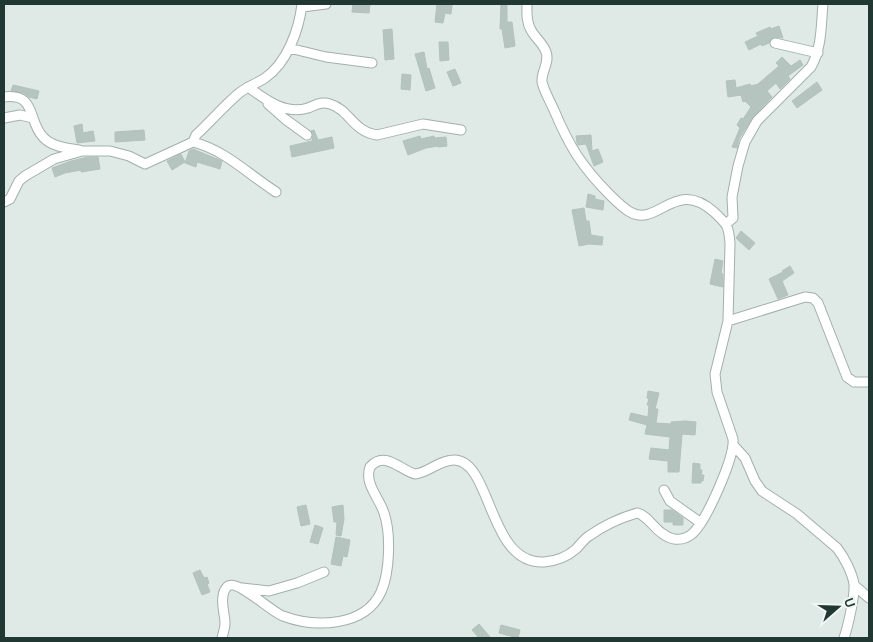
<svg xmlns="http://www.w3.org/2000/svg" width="873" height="642" font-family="Karla,sans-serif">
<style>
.building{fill:#b5c4be;stroke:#b2c2bc}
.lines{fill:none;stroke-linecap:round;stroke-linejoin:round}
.minor-casing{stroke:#a2b0ac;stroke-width:11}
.minor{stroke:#fff;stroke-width:9}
</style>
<rect width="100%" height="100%" fill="#dfe9e5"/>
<path class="building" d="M 353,4 L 370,4 L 369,13 L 352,12 Z
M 437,4 L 452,5 L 451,14 L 445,13 L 443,23 L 435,22 Z
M 501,4 L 507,4 L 507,22 L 512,22 L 515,46 L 505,48 L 502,29 L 500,29 Z
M 779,26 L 783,38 L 773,37 L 769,43 L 762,46 L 761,44 L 749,50 L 745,42 L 758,36 L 756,33 L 770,27 L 771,29 Z
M 392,29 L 394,59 L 385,60 L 383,30 Z
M 439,42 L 448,42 L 449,60 L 440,61 Z
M 424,52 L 427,69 L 429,68 L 435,88 L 426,91 L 415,54 Z
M 782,57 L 791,66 L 800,60 L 803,65 L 788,76 L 790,79 L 780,89 L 776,83 L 767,91 L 772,97 L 752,118 L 739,139 L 737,148 L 732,147 L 740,128 L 737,125 L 741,118 L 743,119 L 751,107 L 745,101 L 743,102 L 741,95 L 728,97 L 726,81 L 735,80 L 736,88 L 750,84 L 751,86 L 758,84 L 779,66 L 776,63 Z
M 455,69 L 461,83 L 453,86 L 447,72 Z
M 402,74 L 411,75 L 410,90 L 401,89 Z
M 817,82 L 822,90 L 797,108 L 792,101 Z
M 13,85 L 39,91 L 37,99 L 29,97 L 24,93 L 11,91 Z
M 82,124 L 83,133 L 93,131 L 95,141 L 77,143 L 74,126 Z
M 144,130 L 145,140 L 115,142 L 115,132 Z
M 314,130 L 318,140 L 332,137 L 334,148 L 292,157 L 290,146 L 312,141 L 313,135 L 311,131 Z
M 591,135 L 592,151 L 598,149 L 603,162 L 594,166 L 586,144 L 578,145 L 577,143 L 576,136 Z
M 420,136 L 421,139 L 434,136 L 435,138 L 446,137 L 447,146 L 438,147 L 438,146 L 426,148 L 408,155 L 403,141 Z
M 193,149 L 222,161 L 220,169 L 197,162 L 196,167 L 185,163 L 189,151 Z
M 181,154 L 185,162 L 172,170 L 167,161 Z
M 88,157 L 98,157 L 100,169 L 81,172 L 81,170 L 65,173 L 55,177 L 52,168 L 71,161 Z
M 588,194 L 595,196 L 595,199 L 604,201 L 603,210 L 586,207 Z
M 584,208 L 586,221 L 589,221 L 591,235 L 603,237 L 602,245 L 589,244 L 579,246 L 572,210 Z
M 741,231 L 755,243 L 749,250 L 736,238 Z
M 715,259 L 723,261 L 721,273 L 723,274 L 723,287 L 710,284 Z
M 790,266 L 794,273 L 782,281 L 788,295 L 778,299 L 769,279 L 783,272 L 782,271 Z
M 648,391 L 659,393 L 655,409 L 658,409 L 656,423 L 671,424 L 671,422 L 685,421 L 696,422 L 695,435 L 682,434 L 679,472 L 668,472 L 668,461 L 649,459 L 651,448 L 669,450 L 670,437 L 645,434 L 647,425 L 629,420 L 631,413 L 648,417 L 649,405 L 647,405 L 649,399 L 647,398 Z
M 693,463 L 700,464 L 700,470 L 702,470 L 701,475 L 704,475 L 703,481 L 701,481 L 701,483 L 692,483 Z
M 306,505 L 310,524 L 301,526 L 297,507 Z
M 343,505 L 344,519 L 341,536 L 336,535 L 337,522 L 334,522 L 332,507 Z
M 664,510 L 672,510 L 683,518 L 683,525 L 673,525 L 673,522 L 664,522 Z
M 315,525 L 323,528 L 318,544 L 310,542 Z
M 336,537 L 350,540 L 347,557 L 343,556 L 341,566 L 331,564 Z
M 200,570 L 204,578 L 207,577 L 209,583 L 207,584 L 210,592 L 202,595 L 193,573 Z
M 479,624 L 491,638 L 479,638 L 472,630 Z
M 501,625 L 520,630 L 518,638 L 499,633 Z"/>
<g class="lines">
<defs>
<path id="minor" d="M 302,7 L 326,4
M 775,43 L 818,53
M 289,48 L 326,57 L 372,63
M 248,87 C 266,100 285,115 308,108 C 316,105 321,101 330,104 C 350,110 352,131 377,135 L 423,124 L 461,130
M 4,97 C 37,93 27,120 43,137 C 52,147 67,148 79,150
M 268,104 L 285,119 L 307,135
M 4,118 L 20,115 L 33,118
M 193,142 C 225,150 248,174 276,192
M 4,202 L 10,199 L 19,181 L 25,176 L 54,159 L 82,151 L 110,151 L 129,156 L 145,164 L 193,142 L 196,135 C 210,122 223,107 238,94 C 246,87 256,84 265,78 C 287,63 299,30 302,4
M 727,223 L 733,218 L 732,197 L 738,166 L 745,142 L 757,121 L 811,67 C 822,48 821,25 823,4
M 728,321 L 805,297 L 813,298 L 818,303 L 847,377 L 854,382 L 869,382
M 734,446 L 745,458 L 755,481 L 762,491 L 797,514 L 837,548 C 844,557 852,572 854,584 C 855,596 848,626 844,638
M 664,490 L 670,501 L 701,523
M 854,585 L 869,598
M 242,588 L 269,591 L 297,583 L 324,572
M 222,638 C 223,633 225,629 225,623 C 225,614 218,594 228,586 C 237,579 273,613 283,616 C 315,628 365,627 381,592 C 390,572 391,533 384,513 C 379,497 364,484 370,467 C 385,450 400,470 415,474 C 428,473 439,460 454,460 C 492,460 488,565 544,562 C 556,561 567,557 576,549 C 580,545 584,539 589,536 C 603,526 620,518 637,513 C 649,515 656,535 674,539 C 680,540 687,538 692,534 C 706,522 735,457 733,439 L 717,392 L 715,374 L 728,321 L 730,244 C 729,226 727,224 714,212 C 675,177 658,228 630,212 C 623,208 616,201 610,195 C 582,167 569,146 554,110 C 550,101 544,91 542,82 C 541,71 550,63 546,52 C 543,43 535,38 531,30 C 526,22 527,12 527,4"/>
</defs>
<use href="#minor" class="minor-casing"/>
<use href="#minor" class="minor"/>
</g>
<rect width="873" height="642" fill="none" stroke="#213832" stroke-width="10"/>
<g transform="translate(838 607) rotate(70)" stroke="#eff6f3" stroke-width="4" paint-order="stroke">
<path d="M0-4L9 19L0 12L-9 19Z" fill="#213832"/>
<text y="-8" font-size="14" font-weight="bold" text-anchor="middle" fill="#213832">U</text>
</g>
</svg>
